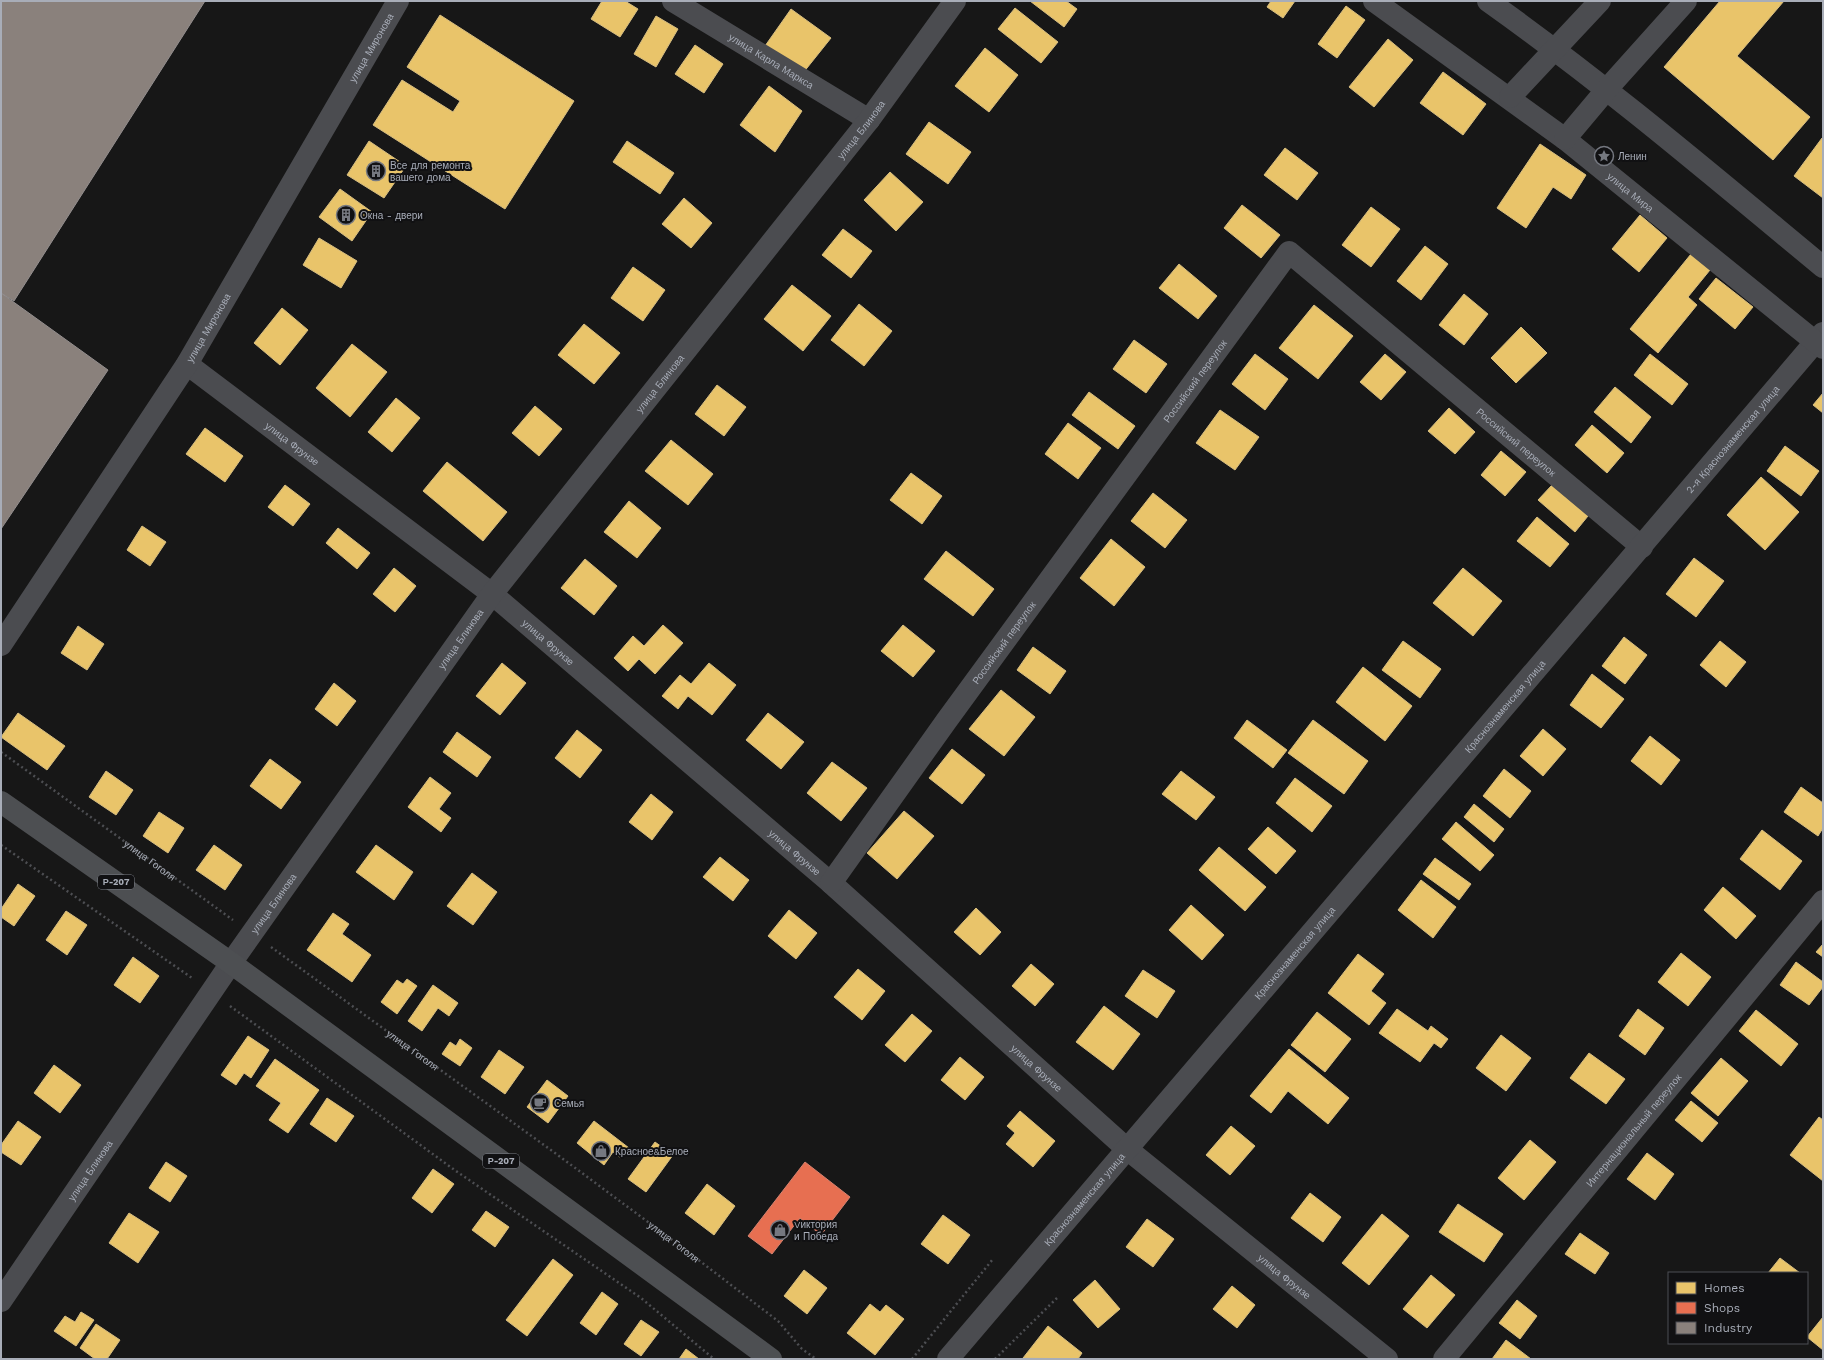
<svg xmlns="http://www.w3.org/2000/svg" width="1824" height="1360" font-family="'Work Sans',sans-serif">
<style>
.homes{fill:#e9c46a;stroke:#d6bd81}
.shops{fill:#e76f51;stroke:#d48270}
.industry{fill:#8a817c;stroke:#938e8e}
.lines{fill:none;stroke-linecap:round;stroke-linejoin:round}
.path{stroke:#4d4e52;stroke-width:2.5;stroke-dasharray:2 3;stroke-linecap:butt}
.minor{stroke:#4b4c50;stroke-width:22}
.tertiary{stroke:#4b4c50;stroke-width:22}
.primary{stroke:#4d4f52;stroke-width:22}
.labels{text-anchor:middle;stroke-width:4;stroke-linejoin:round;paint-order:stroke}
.shield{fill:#111113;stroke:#7b7e86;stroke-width:1}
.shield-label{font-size:9px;font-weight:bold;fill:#a8adb8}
.street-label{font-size:10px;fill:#a8adb8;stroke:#111113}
.poi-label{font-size:10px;fill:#a8adb8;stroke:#111113;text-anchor:start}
</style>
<rect width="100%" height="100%" fill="#171717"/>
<path class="homes" d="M 602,1 L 625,1 L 638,9 L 620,37 L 591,19 Z
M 1030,1 L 1066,1 L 1077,9 L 1064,27 Z
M 1271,1 L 1295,1 L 1283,18 L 1267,7 Z
M 1720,1 L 1784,1 L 1737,56 L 1810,117 L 1773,160 L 1664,67 Z
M 1346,6 L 1365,20 L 1337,58 L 1318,44 Z
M 1015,8 L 1058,42 L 1041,63 L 998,29 Z
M 791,9 L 831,38 L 803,73 L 765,46 Z
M 440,15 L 574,101 L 505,209 L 373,125 L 402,80 L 453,112 L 460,101 L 407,67 Z
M 656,16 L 678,29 L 656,67 L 634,54 Z
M 1388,39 L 1413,60 L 1374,107 L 1349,87 Z
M 695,45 L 723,64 L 704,93 L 675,74 Z
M 985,48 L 1018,75 L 989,112 L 955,86 Z
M 1443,72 L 1486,104 L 1463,135 L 1420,103 Z
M 769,86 L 802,111 L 775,152 L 740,125 Z
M 929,122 L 971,152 L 948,184 L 906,154 Z
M 1822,138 L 1823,139 L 1823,198 L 1794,176 Z
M 369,141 L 406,166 L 384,198 L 347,175 Z
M 627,141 L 674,173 L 660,194 L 613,162 Z
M 1540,144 L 1586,175 L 1571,199 L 1553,187 L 1526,228 L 1497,208 Z
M 1285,148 L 1318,173 L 1297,200 L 1264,175 Z
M 890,172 L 923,202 L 896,231 L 864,200 Z
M 340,189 L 372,212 L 352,241 L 319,217 Z
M 684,198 L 712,223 L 691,248 L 662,224 Z
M 1242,205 L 1280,235 L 1261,258 L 1224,228 Z
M 1371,207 L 1400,229 L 1371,267 L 1342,245 Z
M 1640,215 L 1667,238 L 1639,272 L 1612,249 Z
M 843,229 L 872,251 L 851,278 L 822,255 Z
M 319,238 L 357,261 L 341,288 L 303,265 Z
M 1425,246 L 1448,264 L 1421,300 L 1397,281 Z
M 1691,254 L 1710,270 L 1688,297 L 1697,305 L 1658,353 L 1630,329 Z
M 1179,264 L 1217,296 L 1198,319 L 1159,288 Z
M 633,267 L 665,290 L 643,321 L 611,298 Z
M 1716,278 L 1753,307 L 1735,329 L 1699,299 Z
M 792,285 L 831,316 L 803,351 L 764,319 Z
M 1464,294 L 1488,314 L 1464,345 L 1439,325 Z
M 859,304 L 892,331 L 864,366 L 831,340 Z
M 1314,305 L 1353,336 L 1318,379 L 1279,348 Z
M 282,308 L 308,330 L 280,365 L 254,343 Z
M 584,324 L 620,353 L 594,384 L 558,355 Z
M 1521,327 L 1547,353 L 1516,383 L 1491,358 Z
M 1134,340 L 1167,364 L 1146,393 L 1113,369 Z
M 352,344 L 387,372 L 350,417 L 316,388 Z
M 1255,354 L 1288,379 L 1265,410 L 1232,384 Z
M 1385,354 L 1406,372 L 1381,400 L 1360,382 Z
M 1650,354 L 1688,384 L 1672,405 L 1634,375 Z
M 717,385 L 746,407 L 724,436 L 695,414 Z
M 1615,387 L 1651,417 L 1631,443 L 1594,412 Z
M 1089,392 L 1135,426 L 1118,449 L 1072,415 Z
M 1823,393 L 1823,413 L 1813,405 Z
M 396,398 L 420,418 L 392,452 L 368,432 Z
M 535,406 L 562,429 L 539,456 L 512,433 Z
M 1449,408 L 1475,432 L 1455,454 L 1428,431 Z
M 1220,410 L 1259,437 L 1235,470 L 1196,443 Z
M 1068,423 L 1101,448 L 1078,479 L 1045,454 Z
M 1592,425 L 1624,453 L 1607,473 L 1575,445 Z
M 205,428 L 243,456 L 225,482 L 186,454 Z
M 671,440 L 713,474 L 688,505 L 645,471 Z
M 1785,446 L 1819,471 L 1801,496 L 1767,471 Z
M 1501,451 L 1526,472 L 1505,496 L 1481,475 Z
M 447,462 L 507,512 L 483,541 L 423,491 Z
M 911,473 L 942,496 L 922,524 L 890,500 Z
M 1761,477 L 1799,512 L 1765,550 L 1727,515 Z
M 285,485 L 310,504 L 293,526 L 268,507 Z
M 1552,485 L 1588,516 L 1575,532 L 1538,500 Z
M 1153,493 L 1187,520 L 1165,548 L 1131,521 Z
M 629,501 L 661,528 L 637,558 L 604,532 Z
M 1537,517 L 1569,544 L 1550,567 L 1517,541 Z
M 142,526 L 166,542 L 150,566 L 127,550 Z
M 338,528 L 370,553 L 357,569 L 326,543 Z
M 1111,539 L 1145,567 L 1114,606 L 1080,578 Z
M 946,551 L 994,589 L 973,616 L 924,579 Z
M 1694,558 L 1724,581 L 1696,617 L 1666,594 Z
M 585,559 L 617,586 L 594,615 L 561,588 Z
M 394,568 L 416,586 L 395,612 L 373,594 Z
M 1463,568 L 1502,601 L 1473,636 L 1433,603 Z
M 663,625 L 683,643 L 655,674 L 639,659 L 628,671 L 614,658 L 633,636 L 644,646 Z
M 903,625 L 935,651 L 913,677 L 881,651 Z
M 78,626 L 104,644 L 87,670 L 61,653 Z
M 1624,637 L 1647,655 L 1625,684 L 1602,666 Z
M 1403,641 L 1441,669 L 1420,698 L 1382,670 Z
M 1720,641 L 1746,662 L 1726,687 L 1700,665 Z
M 1033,647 L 1066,671 L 1050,694 L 1017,670 Z
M 502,663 L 526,683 L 500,715 L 476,696 Z
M 709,663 L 736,685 L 712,715 L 688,696 L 678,709 L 662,696 L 680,675 L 691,684 Z
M 1363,667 L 1412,706 L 1385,741 L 1336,702 Z
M 1592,674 L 1624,699 L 1601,728 L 1570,705 Z
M 334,683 L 356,701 L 337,726 L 315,709 Z
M 1001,690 L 1035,717 L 1004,756 L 969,729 Z
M 18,713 L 65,746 L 47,770 L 1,737 Z
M 768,713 L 804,742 L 781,769 L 746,740 Z
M 1247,720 L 1287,750 L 1273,768 L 1234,738 Z
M 1313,720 L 1368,761 L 1344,794 L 1288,753 Z
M 1543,729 L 1566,749 L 1543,776 L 1520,756 Z
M 577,730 L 602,750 L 580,778 L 555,758 Z
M 457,732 L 491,757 L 477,777 L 443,752 Z
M 1650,736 L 1680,760 L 1661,785 L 1631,761 Z
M 952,749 L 985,775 L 962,804 L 929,778 Z
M 270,759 L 301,782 L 281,809 L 250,786 Z
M 832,762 L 867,788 L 841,821 L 807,793 Z
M 1504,769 L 1531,791 L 1510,818 L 1483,796 Z
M 106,771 L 133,790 L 116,815 L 89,797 Z
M 1181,771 L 1215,797 L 1196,820 L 1162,794 Z
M 430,777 L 451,793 L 439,809 L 451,818 L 441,832 L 408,807 Z
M 1295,778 L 1332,806 L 1312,832 L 1276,803 Z
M 1801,787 L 1823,803 L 1823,828 L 1818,836 L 1784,812 Z
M 651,794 L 673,812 L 652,840 L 629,822 Z
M 1474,804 L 1504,829 L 1494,842 L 1464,817 Z
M 904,811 L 934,836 L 897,879 L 867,853 Z
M 159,812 L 184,828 L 168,853 L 143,836 Z
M 1456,822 L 1494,855 L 1480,871 L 1442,839 Z
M 1268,827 L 1296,851 L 1276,874 L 1248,849 Z
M 1762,830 L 1802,861 L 1780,890 L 1740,859 Z
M 214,845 L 242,865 L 225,890 L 196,870 Z
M 376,845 L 413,872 L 394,900 L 356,872 Z
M 1219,847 L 1266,887 L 1245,911 L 1199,870 Z
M 720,857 L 749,880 L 733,901 L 703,877 Z
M 1435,858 L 1471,884 L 1459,900 L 1423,874 Z
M 472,873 L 497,892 L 473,925 L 447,906 Z
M 1421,880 L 1456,907 L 1433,938 L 1398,910 Z
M 18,884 L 35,896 L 14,926 L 1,917 L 1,909 Z
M 1723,887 L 1756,916 L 1736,939 L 1704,910 Z
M 1191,905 L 1224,935 L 1202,960 L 1169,930 Z
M 976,908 L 1001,932 L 980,955 L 954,932 Z
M 789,910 L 817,933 L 796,959 L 768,936 Z
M 66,911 L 87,925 L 67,955 L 46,940 Z
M 333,913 L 349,924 L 342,934 L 371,955 L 352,982 L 307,950 Z
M 1823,944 L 1823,957 L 1816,952 Z
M 1681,953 L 1711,977 L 1688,1006 L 1658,982 Z
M 1358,954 L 1384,974 L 1371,991 L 1386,1003 L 1369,1025 L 1328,993 Z
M 133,957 L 159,976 L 140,1003 L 114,985 Z
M 1796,962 L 1823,982 L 1823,987 L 1809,1005 L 1780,985 Z
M 1031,964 L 1054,984 L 1035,1006 L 1012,986 Z
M 858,969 L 885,991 L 862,1020 L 834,997 Z
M 1143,970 L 1175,991 L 1157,1018 L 1125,996 Z
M 407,979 L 417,986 L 397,1014 L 381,1002 L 397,980 L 403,984 Z
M 433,985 L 458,1003 L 449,1016 L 438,1008 L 422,1031 L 408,1021 Z
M 1104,1006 L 1140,1034 L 1113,1070 L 1076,1042 Z
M 1397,1009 L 1428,1031 L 1431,1026 L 1448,1039 L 1441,1048 L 1434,1043 L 1420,1062 L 1379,1033 Z
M 1638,1009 L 1664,1028 L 1645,1055 L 1619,1036 Z
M 1756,1010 L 1798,1044 L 1781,1066 L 1739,1031 Z
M 1317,1012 L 1351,1039 L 1325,1072 L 1291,1045 Z
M 912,1014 L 932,1031 L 905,1062 L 885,1045 Z
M 1501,1035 L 1531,1058 L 1506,1091 L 1476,1068 Z
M 248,1036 L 269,1050 L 251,1078 L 244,1073 L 236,1085 L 221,1075 Z
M 460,1039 L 472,1048 L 460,1066 L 442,1054 L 450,1042 L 456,1046 Z
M 1289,1049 L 1349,1098 L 1328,1124 L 1288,1091 L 1271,1113 L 1250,1096 Z
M 499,1050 L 524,1067 L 505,1094 L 481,1077 Z
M 1589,1053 L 1625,1079 L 1606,1104 L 1570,1078 Z
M 960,1057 L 984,1077 L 965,1100 L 941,1080 Z
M 1721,1058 L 1748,1081 L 1718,1116 L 1691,1093 Z
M 275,1059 L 319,1090 L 288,1133 L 269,1120 L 281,1103 L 256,1086 Z
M 54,1065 L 81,1085 L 60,1113 L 34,1093 Z
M 547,1080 L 568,1096 L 548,1123 L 527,1107 Z
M 327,1098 L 354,1116 L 336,1142 L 310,1124 Z
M 1691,1101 L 1718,1123 L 1702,1142 L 1675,1120 Z
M 1020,1111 L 1055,1141 L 1033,1167 L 1006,1144 L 1015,1133 L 1007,1126 Z
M 1819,1117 L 1823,1120 L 1823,1181 L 1790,1155 Z
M 18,1121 L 41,1137 L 21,1165 L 1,1152 L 1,1145 Z
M 594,1121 L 629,1148 L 621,1158 L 613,1152 L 604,1165 L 577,1143 Z
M 1231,1126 L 1255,1146 L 1230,1175 L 1206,1155 Z
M 1530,1140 L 1556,1162 L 1524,1200 L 1498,1178 Z
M 655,1142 L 673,1155 L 646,1192 L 628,1179 Z
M 1647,1153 L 1674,1174 L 1655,1200 L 1627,1179 Z
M 166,1162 L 187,1176 L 170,1202 L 149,1188 Z
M 433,1169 L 454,1184 L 432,1213 L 412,1198 Z
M 707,1184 L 735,1206 L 714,1235 L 685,1213 Z
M 1310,1193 L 1341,1217 L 1323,1242 L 1291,1218 Z
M 1458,1204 L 1503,1234 L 1484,1262 L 1439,1232 Z
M 486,1211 L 509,1227 L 495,1247 L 472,1230 Z
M 129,1213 L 159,1232 L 138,1263 L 109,1243 Z
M 1382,1214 L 1409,1236 L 1369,1285 L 1342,1263 Z
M 943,1215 L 970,1235 L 948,1264 L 921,1244 Z
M 1147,1219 L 1174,1239 L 1153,1267 L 1126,1247 Z
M 1580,1233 L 1609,1253 L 1595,1274 L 1565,1254 Z
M 1780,1258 L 1800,1273 L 1768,1273 Z
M 553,1259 L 573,1275 L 527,1336 L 506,1320 Z
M 804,1270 L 827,1288 L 807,1314 L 784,1296 Z
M 1431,1275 L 1455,1295 L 1427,1328 L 1403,1309 Z
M 1095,1280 L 1120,1309 L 1098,1328 L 1073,1300 Z
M 1232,1286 L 1255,1305 L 1237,1328 L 1213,1309 Z
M 602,1292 L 618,1304 L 596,1335 L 580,1323 Z
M 1517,1300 L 1537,1316 L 1520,1339 L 1499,1323 Z
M 870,1304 L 880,1312 L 886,1305 L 904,1319 L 875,1355 L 847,1333 Z
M 81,1312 L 94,1320 L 76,1346 L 54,1331 L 65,1316 L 75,1322 Z
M 1823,1317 L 1823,1350 L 1807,1337 Z
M 641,1320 L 659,1332 L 641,1356 L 624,1344 Z
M 96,1324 L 120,1340 L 107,1359 L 95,1359 L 80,1348 Z
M 1048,1326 L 1082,1353 L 1078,1359 L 1023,1358 Z
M 1506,1340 L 1531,1359 L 1492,1359 Z
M 686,1349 L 699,1359 L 679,1359 Z"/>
<path class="shops" d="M 805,1162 L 850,1197 L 821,1235 L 800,1218 L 772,1254 L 748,1236 Z"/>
<path class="industry" d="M 1,1 L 205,1 L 14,301 L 1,293 Z
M 1,293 L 108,370 L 1,529 Z"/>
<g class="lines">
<g class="path">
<path id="s1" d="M 1,752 L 233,920"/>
<path d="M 1,845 L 192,978"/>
<path id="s2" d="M 271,947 L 555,1153 L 679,1245 L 778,1321 L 802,1349 L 816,1359"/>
<path d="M 230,1006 L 456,1171 L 641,1298 L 714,1359"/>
<path d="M 912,1359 L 993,1259"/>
<path d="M 995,1359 L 1057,1298"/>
</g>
<g class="minor">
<path id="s3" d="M 673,1 L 869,120"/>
<path id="s4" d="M 187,364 L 492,594 L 831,883 L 1127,1149 L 1387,1359"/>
<path id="s5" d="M 1,645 L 187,364 L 398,1"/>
<path id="s6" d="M 831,883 L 947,720 L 1289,252 L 1642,547"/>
<path id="s7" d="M 1,1301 L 231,963 L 492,594 L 869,120 L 955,1"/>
<path id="s8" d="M 948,1359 L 1823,333"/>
<path id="s9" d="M 1444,1359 L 1823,901"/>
</g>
<g class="tertiary">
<path id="s10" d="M 1374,1 L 1565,139 L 1823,348"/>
<path d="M 1488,1 C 1605,84 1713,176 1823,267"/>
<path d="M 1510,97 L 1600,1"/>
<path d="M 1565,139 L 1607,89 L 1686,1"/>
</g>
<path class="primary" d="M 1,802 L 231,963 L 771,1359"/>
</g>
<defs>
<symbol id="sight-ring" viewBox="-11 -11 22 22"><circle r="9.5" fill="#111113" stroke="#757880" stroke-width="1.5"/><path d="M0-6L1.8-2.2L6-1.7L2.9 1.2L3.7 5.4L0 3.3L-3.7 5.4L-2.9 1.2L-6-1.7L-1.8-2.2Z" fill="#757880"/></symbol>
<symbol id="building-ring" viewBox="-11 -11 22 22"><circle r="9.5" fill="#111113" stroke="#757880" stroke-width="1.5"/><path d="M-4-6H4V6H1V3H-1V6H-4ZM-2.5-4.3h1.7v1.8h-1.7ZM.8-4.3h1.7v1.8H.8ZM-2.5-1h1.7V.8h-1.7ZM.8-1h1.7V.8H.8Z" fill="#757880"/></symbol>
<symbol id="cafe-ring" viewBox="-11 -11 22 22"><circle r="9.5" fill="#111113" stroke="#757880" stroke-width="1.5"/><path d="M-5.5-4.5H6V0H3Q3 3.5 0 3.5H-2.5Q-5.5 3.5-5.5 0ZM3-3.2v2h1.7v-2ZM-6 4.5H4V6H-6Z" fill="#757880"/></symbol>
<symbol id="shop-ring" viewBox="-11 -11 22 22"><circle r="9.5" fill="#111113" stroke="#757880" stroke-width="1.5"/><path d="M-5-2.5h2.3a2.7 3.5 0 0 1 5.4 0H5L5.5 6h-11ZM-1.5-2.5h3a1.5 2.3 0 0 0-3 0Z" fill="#757880"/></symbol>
</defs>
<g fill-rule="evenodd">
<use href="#sight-ring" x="1593" y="145" width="22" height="22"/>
<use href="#building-ring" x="365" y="160" width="22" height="22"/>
<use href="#building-ring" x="335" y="204" width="22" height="22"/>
<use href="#cafe-ring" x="529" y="1092" width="22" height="22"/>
<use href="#shop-ring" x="590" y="1140" width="22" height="22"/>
<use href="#shop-ring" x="769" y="1219" width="22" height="22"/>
</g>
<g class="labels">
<g class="shield">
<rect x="98" y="875" width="36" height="14" rx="3"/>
<rect x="483" y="1154" width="36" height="14" rx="3"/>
</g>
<g class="shield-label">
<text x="116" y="885">Р-207</text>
<text x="501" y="1164">Р-207</text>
</g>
<g class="street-label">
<text dy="4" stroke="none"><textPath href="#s5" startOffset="703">улица Миронова</textPath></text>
<text dy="4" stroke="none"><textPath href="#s3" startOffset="115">улица Карла Маркса</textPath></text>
<text dy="4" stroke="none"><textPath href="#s7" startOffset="1454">улица Блинова</textPath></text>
<text dy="4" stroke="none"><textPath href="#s10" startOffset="320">улица Мира</textPath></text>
<text dy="4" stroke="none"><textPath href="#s5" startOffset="379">улица Миронова</textPath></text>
<text dy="4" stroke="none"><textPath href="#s6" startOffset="620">Российский переулок</textPath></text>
<text dy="4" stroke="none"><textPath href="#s7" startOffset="1130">улица Блинова</textPath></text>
<text dy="4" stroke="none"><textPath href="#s8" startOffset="1209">2-я Краснознаменская улица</textPath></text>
<text dy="4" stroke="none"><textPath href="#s6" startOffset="1076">Российский переулок</textPath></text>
<text dy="4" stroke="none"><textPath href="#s4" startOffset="132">улица Фрунзе</textPath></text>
<text dy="4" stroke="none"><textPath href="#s7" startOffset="806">улица Блинова</textPath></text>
<text dy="4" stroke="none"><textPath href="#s4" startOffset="456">улица Фрунзе</textPath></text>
<text dy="4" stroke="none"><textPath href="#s6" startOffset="296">Российский переулок</textPath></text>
<text dy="4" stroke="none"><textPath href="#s8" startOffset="858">Краснознаменская улица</textPath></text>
<text dy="4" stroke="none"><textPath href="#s4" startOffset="780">улица Фрунзе</textPath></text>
<text dy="4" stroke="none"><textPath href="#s1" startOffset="184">улица Гоголя</textPath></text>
<text dy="4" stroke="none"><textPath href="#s7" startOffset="482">улица Блинова</textPath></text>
<text dy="4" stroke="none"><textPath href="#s8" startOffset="534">Краснознаменская улица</textPath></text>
<text dy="4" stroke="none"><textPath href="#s2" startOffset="175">улица Гоголя</textPath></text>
<text dy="4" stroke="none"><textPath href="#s4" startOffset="1104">улица Фрунзе</textPath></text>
<text dy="4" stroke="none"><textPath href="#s9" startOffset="297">Интернациональный переулок</textPath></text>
<text dy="4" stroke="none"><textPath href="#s7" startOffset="158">улица Блинова</textPath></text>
<text dy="4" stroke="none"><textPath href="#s8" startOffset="210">Краснознаменская улица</textPath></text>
<text dy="4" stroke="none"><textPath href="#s2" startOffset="499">улица Гоголя</textPath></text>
<text dy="4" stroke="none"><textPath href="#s4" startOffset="1428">улица Фрунзе</textPath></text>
</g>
<g class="poi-label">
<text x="1618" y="160">Ленин</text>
<text x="390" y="169">Все для ремонта<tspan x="390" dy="12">вашего дома</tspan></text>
<text x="360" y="219">Окна - двери</text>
<text x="554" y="1107">Семья</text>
<text x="615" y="1155">Красное&amp;Белое</text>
<text x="794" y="1228">Vиктория<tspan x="794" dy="12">и Победа</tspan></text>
</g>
</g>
<rect width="1824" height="1360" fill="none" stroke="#a8adb8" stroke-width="4"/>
<rect x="1668" y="1272" width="140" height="72" fill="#111113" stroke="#4d4f55"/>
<rect x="1676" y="1282" width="20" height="12" fill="#e9c46a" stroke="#4d4f55"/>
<text x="1704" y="1292" font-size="12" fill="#a8adb8">Homes</text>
<rect x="1676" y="1302" width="20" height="12" fill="#e76f51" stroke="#4d4f55"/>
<text x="1704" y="1312" font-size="12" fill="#a8adb8">Shops</text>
<rect x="1676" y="1322" width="20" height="12" fill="#8a817c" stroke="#4d4f55"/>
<text x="1704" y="1332" font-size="12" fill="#a8adb8">Industry</text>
</svg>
